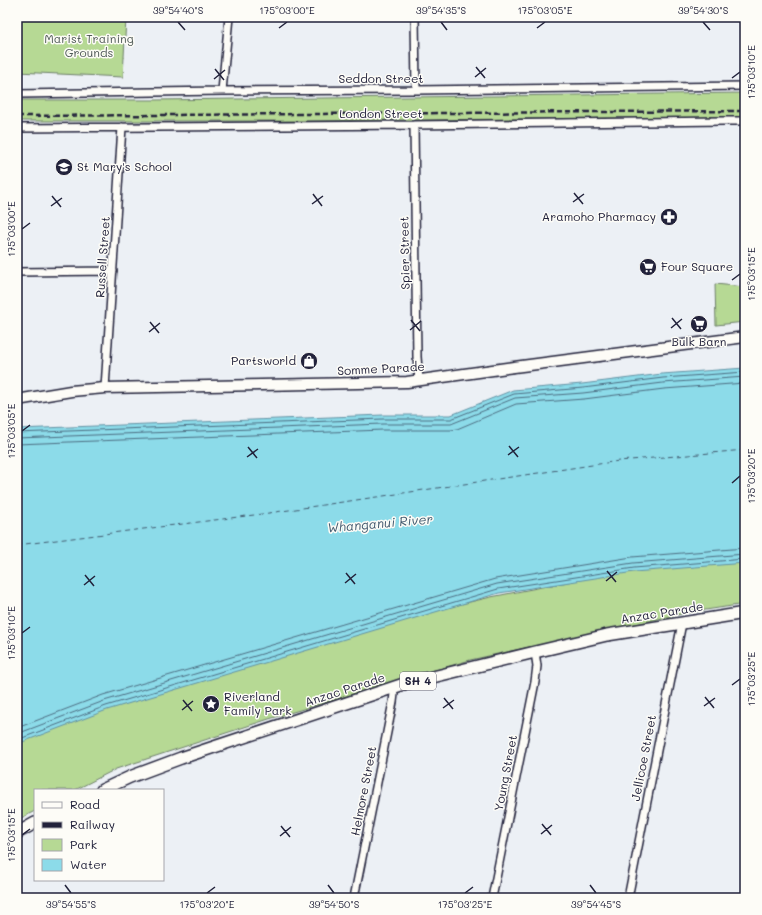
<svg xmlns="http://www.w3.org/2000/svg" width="762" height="915" font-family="Mali,sans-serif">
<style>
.green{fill:#b6d994;stroke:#6c7e68}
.water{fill:#8cdbe9;stroke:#6291a3}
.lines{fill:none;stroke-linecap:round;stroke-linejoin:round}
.shore{stroke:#4c6c81;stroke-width:1}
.ferry{stroke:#425a6f;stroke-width:1;stroke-dasharray:5 4;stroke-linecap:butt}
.minor-casing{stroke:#22223b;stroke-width:10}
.secondary-casing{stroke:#22223b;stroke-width:13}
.primary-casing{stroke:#22223b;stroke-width:14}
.minor{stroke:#fdfcf7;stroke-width:7}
.secondary{stroke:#fdfcf7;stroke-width:10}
.primary{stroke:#fdfcf7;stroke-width:11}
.rail{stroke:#22223b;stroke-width:2.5;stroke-dasharray:6 3;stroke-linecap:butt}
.ticks{fill:none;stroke:#22223b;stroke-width:1.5}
.labels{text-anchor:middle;stroke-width:3;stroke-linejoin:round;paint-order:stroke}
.shield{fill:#fdfcf7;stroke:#646373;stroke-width:1}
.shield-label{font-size:11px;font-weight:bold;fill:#22223b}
.park-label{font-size:12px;fill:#4e5956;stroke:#fdfcf7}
.street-label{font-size:12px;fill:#22223b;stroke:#fdfcf7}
.poi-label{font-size:12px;fill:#22223b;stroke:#fdfcf7;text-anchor:start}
.water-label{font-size:13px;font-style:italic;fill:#425a6f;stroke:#fdfcf7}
.neatline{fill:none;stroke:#22223b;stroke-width:1.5}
.ticks-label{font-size:10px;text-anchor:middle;fill:#22223b}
</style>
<rect width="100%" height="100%" fill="#ecf0f5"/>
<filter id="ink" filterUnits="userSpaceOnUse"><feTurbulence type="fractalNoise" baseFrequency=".025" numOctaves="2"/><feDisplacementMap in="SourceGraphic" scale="8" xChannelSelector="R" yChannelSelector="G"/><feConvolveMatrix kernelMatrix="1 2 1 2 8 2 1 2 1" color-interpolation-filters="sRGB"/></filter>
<g filter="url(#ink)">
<path class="green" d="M 17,17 L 126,17 L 123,77 L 17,72 Z
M 745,93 L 745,117 L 295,121 L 17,121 L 17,100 L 155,100 Z
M 715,284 L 745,287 L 745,322 L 716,325 Z
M 745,559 L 745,604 L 686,613 L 470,660 L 269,719 L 116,769 L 75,790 L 35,790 L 35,811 L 17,820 L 17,738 L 331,635 L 491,597 L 660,564 Z"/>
<path class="water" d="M 745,368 L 745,563 L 634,572 L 499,593 L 107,710 L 17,744 L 17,429 L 383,415 L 451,415 L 513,390 L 582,384 L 662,374 Z"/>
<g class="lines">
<path class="shore" d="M 17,433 L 383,419 L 451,419 L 514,394 L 583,388 L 663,378 L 745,372
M 17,438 L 383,424 L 451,424 L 515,398 L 583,393 L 663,383 L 745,377
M 17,444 L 383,430 L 451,430 L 457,429 L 516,404 L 584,399 L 664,389 L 745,383
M 17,728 L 103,695 L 495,579 L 632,557 L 745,548
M 17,734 L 104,701 L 497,584 L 633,563 L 745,554
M 17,740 L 106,706 L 498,589 L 634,568 L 745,559"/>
<path class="ferry" d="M 17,545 L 262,514 L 619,461 L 745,450"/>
<defs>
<path id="minor" d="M 415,17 L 416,90
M 222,91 L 229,17
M 17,94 L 222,91 L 416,90 L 745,86
M 414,125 L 417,357 L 419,381
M 17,128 L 414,125 L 724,121 L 745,121
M 17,272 L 113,271
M 105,388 L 122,127
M 354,898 L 393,702 L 394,694 L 391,688
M 492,898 L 535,682 L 537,666 L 535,652
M 628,898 L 682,623"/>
<path id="secondary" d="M 17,400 L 71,391 L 105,388 L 407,382 L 514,367 L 745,337"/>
<path id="primary" d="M 102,790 L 130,777 L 181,758 L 404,684 L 535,652 L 607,635 L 745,613
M 17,833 L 35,823"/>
</defs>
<use href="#minor" class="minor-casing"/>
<use href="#secondary" class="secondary-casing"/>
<use href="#primary" class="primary-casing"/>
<use href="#minor" class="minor"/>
<use href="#secondary" class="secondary"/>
<use href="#primary" class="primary"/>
<path class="rail" d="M 17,116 L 745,111"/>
</g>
</g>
<path class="ticks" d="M 178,22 L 185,30M 441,22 L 447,30M 703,22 L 710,30M 279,28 L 287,22M 537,28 L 545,22M 476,67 L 485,78M 215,69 L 224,80M 475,77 L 486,68M 732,78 L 740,72M 214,79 L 225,70M 574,193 L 583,204M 313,194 L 322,206M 52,196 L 61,207M 573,202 L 584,194M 312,204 L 323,196M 51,206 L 62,198M 22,229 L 30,223M 732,280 L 740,274M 672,318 L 681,329M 411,320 L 420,331M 150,322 L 159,333M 671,328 L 682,319M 410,330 L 421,321M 149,332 L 160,323M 22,431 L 30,425M 509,446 L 518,457M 248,447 L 257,458M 508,455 L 519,447M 247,457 L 258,449M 732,483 L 740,476M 607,571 L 616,582M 346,573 L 355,584M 85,575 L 94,586M 606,581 L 617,572M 345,583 L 356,574M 84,585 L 95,576M 22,633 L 30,627M 732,685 L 740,679M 705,697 L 714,708M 444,698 L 453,709M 183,700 L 192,711M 704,706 L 715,698M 443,708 L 454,700M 182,710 L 193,701M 542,824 L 551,835M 281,826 L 290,837M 541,834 L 552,825M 22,835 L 30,829M 280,836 L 291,827M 65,885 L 71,893M 328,885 L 334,893M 590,885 L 596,893M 207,893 L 215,887M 465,893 L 473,887"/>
<defs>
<symbol id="school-disc" viewBox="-11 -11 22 22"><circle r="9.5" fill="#22223b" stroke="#fdfcf7"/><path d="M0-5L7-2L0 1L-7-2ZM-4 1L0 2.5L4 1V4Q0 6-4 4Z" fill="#fff"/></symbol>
<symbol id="pharmacy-disc" viewBox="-11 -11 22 22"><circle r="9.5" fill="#22223b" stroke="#fdfcf7"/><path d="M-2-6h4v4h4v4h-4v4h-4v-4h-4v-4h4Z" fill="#fff"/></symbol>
<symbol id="supermarket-disc" viewBox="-11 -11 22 22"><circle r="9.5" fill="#22223b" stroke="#fdfcf7"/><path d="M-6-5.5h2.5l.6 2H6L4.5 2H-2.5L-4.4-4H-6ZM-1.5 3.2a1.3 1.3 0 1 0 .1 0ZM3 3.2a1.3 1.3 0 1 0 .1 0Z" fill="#fff"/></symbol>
<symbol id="shop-disc" viewBox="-11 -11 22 22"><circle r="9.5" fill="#22223b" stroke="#fdfcf7"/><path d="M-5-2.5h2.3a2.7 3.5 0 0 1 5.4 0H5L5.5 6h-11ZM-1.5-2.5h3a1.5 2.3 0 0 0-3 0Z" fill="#fff"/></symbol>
<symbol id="sight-disc" viewBox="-11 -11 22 22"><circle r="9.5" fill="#22223b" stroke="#fdfcf7"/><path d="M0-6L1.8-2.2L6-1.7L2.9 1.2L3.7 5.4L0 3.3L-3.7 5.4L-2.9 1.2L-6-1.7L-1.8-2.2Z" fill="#fff"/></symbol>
</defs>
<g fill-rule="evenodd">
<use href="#school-disc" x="54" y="157" width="20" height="20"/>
<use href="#pharmacy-disc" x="659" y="207" width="20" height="20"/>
<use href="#supermarket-disc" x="638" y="257" width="20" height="20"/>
<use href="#supermarket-disc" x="689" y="314" width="20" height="20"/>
<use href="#shop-disc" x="299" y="351" width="20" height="20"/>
<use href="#sight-disc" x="201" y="694" width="20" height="20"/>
</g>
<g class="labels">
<rect class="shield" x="400" y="672" width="36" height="18" rx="3"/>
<g class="shield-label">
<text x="418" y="685">SH 4</text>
</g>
<g class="park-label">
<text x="89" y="43">Marist Training<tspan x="89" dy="14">Grounds</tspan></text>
</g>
<g class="street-label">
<text x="381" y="83">Seddon Street</text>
<text x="381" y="118">London Street</text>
<text transform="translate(405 253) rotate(-91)" y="4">Spier Street</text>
<text transform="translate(103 257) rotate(-86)" y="4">Russell Street</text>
<text transform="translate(381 369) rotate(-3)" y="4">Somme Parade</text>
<text transform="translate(662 613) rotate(-9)" y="4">Anzac Parade</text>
<text transform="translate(345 690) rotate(-18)" y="4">Anzac Parade</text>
<text transform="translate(644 758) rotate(-79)" y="4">Jellicoe Street</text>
<text transform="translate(506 773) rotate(-79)" y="4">Young Street</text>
<text transform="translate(364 791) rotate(-79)" y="4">Helmore Street</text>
</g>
<g class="poi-label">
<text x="77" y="171">St Mary's School</text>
<text x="656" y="221" text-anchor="end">Aramoho Pharmacy</text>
<text x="661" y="271">Four Square</text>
<text x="699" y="346" text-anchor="middle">Bulk Barn</text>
<text x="296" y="365" text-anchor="end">Partsworld</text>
<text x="224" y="701">Riverland<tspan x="224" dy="14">Family Park</tspan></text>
</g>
<g class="water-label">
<text transform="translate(380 523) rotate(-5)" y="5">Whanganui River</text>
</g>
</g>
<rect width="762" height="915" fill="none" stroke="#fdfcf7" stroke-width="44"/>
<rect x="34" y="789" width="130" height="92" fill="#fdfcf7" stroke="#a5a5ac"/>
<rect x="42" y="802" width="20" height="6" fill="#fdfcf7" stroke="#a5a5ac"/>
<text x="70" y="809" font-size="12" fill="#22223b">Road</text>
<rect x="42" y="822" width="20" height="6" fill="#22223b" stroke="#a5a5ac"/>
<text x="70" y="829" font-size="12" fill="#22223b">Railway</text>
<rect x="42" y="839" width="20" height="12" fill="#b6d994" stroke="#a5a5ac"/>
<text x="70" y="849" font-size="12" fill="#22223b">Park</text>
<rect x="42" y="859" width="20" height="12" fill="#8cdbe9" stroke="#a5a5ac"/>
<text x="70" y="869" font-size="12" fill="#22223b">Water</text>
<rect x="22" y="22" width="718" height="871" class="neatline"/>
<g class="ticks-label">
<text x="178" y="14">39°54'40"S</text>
<text x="287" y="14">175°03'00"E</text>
<text x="441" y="14">39°54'35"S</text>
<text x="545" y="14">175°03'05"E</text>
<text x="703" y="14">39°54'30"S</text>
<text transform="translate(751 72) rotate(-90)" y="4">175°03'10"E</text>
<text transform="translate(11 229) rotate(-90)" y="4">175°03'00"E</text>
<text transform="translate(751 274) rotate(-90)" y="4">175°03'15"E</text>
<text transform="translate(11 431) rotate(-90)" y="4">175°03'05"E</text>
<text transform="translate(751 476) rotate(-90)" y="4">175°03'20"E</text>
<text transform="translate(11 633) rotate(-90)" y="4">175°03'10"E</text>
<text transform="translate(751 679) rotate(-90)" y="4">175°03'25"E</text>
<text transform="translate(11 835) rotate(-90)" y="4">175°03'15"E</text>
<text x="71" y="908">39°54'55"S</text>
<text x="207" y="908">175°03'20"E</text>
<text x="334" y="908">39°54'50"S</text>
<text x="465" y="908">175°03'25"E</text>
<text x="596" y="908">39°54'45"S</text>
</g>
</svg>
